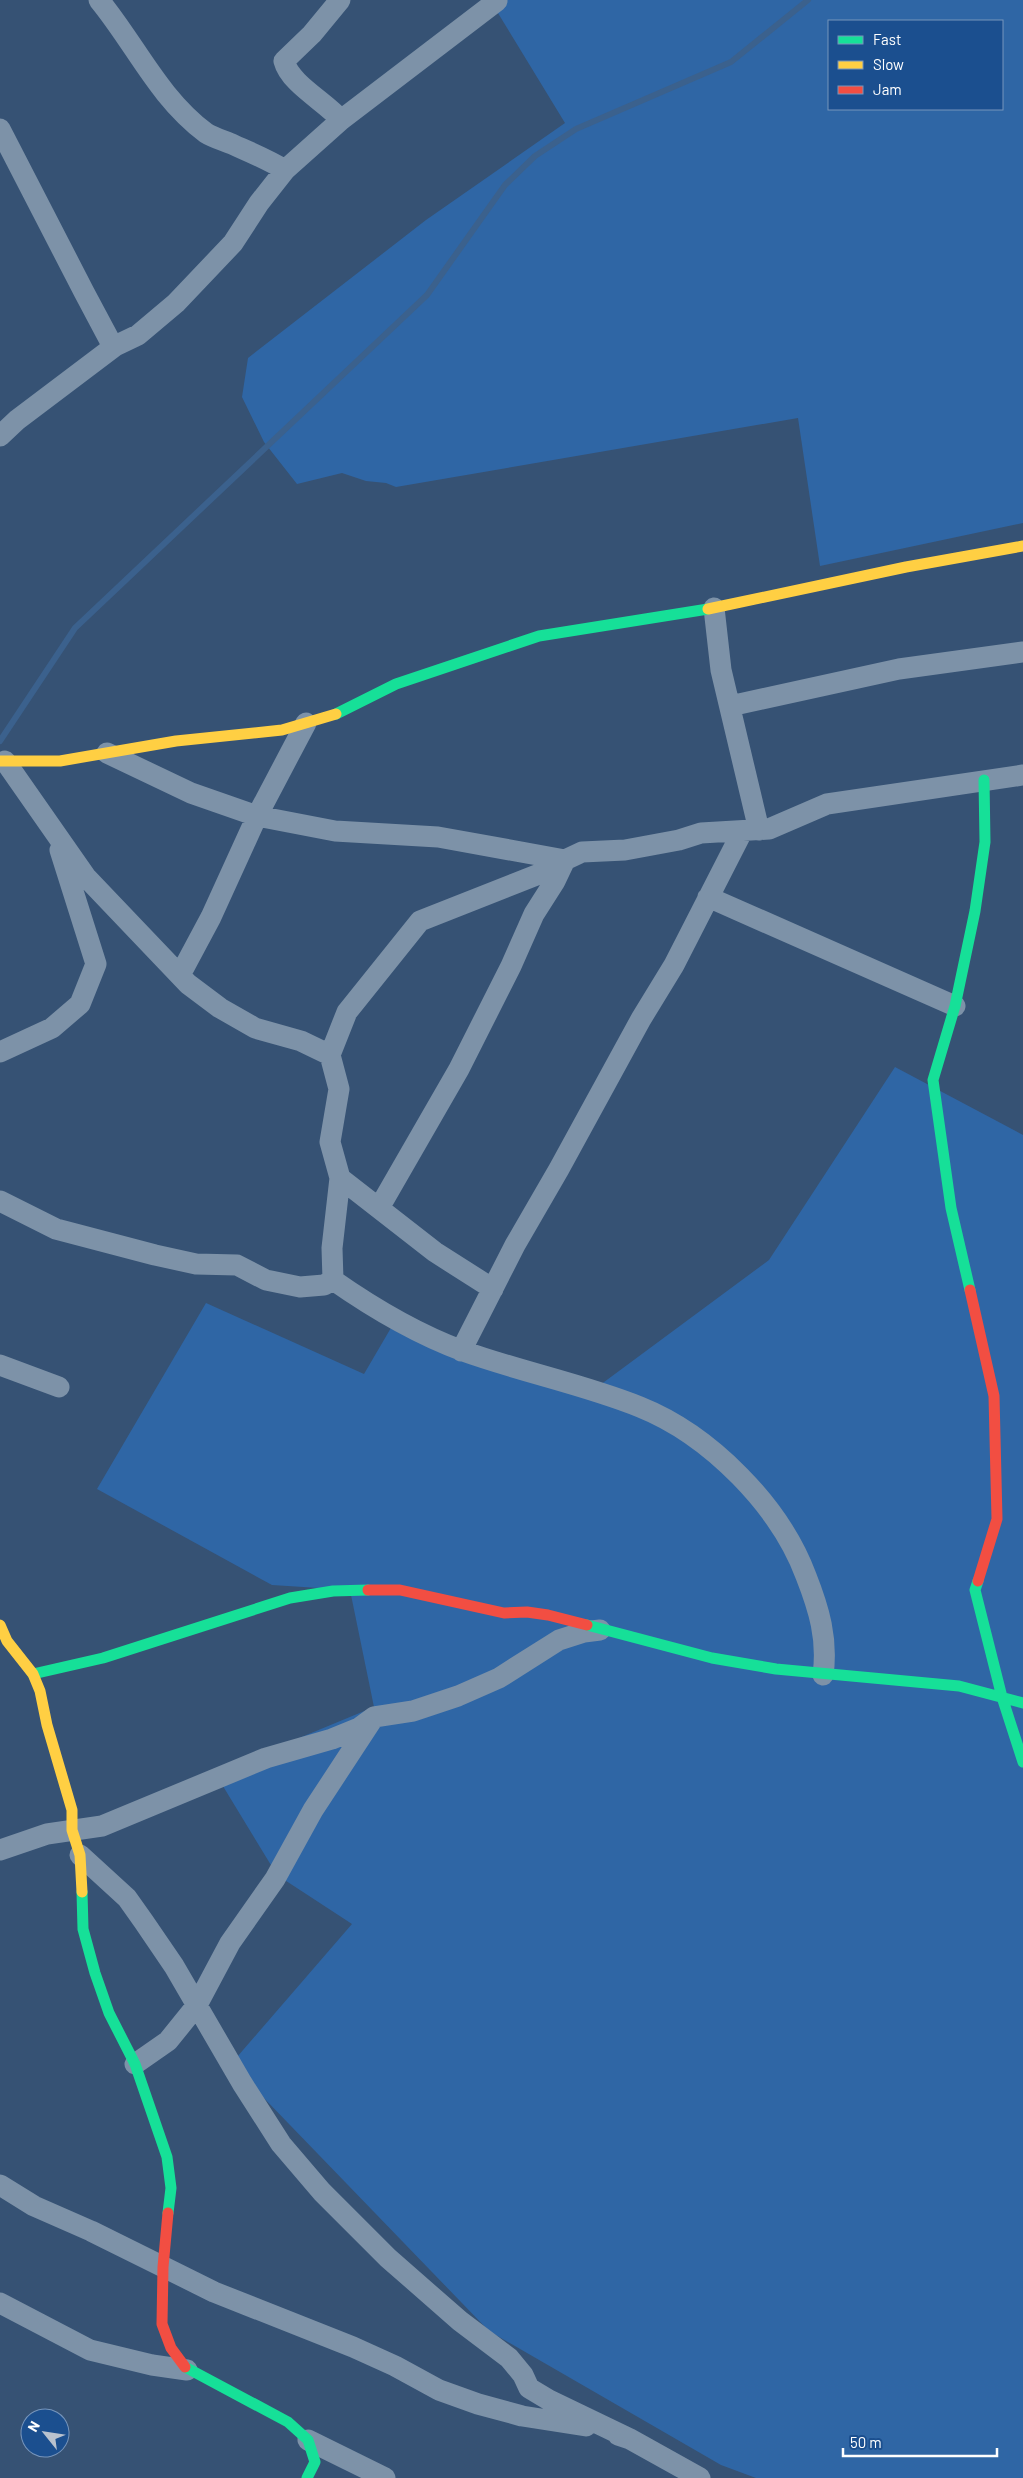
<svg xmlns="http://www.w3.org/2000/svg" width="1023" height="2478" font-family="Barlow,sans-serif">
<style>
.green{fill:#2f66a5;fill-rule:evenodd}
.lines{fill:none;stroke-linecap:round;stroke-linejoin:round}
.stream{stroke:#3b618d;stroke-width:6}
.street{stroke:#7d92a8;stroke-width:21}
.fast{stroke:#16e098;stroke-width:11}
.slow{stroke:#ffcf43;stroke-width:11}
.jam{stroke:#f24e42;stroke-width:11}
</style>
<rect width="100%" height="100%" fill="#365274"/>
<path class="green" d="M 490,0 L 1023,0 L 1023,523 L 820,566 L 798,418 L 396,487 L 386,483 L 366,481 L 342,473 L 297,484 L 264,442 L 242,397 L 248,358 L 426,220 L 565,123 ZM 829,21 L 1002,21 L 1002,109 L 829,109 Z
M 895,1067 L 1023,1135 L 1023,2478 L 756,2478 L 721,2465 L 489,2331 L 231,2064 L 352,1924 L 277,1875 L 215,1773 L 374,1707 L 350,1590 L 272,1585 L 97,1489 L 206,1303 L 364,1374 L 395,1321 L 596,1388 L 769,1260 Z"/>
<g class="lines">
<path class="stream" d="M 0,741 L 75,628 L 427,295 L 505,185 L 535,156 L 576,129 L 731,62 L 808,0"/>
<path class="street" d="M 99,0 C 136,45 158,97 206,133 C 214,138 225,141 234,145 C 252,153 269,160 285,170
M 340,0 L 312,34 L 284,61 C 290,84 326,102 341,120
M 0,129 L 84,292 L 109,339 L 115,346
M 0,436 L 17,420 L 115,346 L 138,335 L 176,303 L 233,243 L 259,203 L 285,170 L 341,120 L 497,1
M 714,608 L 721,670 L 759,830
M 730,706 L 899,669 L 1023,652
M 107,753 L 191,793 L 257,816 L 335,831 L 438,837 L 565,860 L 582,852 L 625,850 L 679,840 L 701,833 L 769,829 L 827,804 L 1023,775
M 5,761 L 86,877 L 188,984 L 220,1008 L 255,1028 L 301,1041 L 330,1055 L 339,1089 L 330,1142 L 340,1178 L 435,1252 L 493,1289
M 708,897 L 955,1006
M 180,975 L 211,917 L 257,816 L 306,723
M 0,1052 L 52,1028 L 80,1004 L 96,964 L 60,850
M 330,1055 L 347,1012 L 420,921 L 562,865
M 0,1201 L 56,1229 L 155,1255 L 196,1264 L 237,1265 L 266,1280 L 300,1287 L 324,1285 L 333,1280
M 379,1208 L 459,1069 L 511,966 L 534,914 L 555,881 L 565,860
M 333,1280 C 373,1308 417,1334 463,1351 C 521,1372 583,1384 640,1407 C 710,1435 780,1506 806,1576 C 819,1609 828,1639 823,1675
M 333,1280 L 332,1248 L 340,1178
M 461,1351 L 515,1245 L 559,1169 L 641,1019 L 674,965 L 742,832
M 0,1365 L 59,1387
M 0,1850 L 47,1834 L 102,1826 L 266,1758 L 332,1739 L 359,1728 L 374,1717 L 413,1711 L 458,1696 L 499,1678 L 559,1640 L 584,1632 L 600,1630
M 80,1855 L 127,1898 L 144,1922 L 174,1966 L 242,2083 L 281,2144 L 322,2192 L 388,2258 L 460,2321 L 509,2358 L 523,2375 L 529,2388 L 549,2400 L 630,2439
M 135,2064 L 168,2041 L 197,2005 L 230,1943 L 275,1879 L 313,1810 L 372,1720
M 0,2185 L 34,2206 L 91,2231 L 214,2292 L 353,2347 L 395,2366 L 439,2390 L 478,2404 L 522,2416 L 586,2426
M 0,2303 L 90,2350 L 152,2365 L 187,2370
M 618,2435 L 630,2439 L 700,2478
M 308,2440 L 385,2478"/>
<path class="fast" d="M 336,714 L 396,684 L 539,636 L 708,609
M 970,1290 L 951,1208 L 933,1080 L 955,1006 L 975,911 L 985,842 L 984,780
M 978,1581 L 975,1590 L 1002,1697 L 1023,1762
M 587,1625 L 712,1658 L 776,1669 L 959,1686 L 1023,1703
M 33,1674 L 103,1658 L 290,1598 L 333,1591 L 368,1590
M 82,1892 L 83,1929 L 95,1973 L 109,2013 L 135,2064 L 167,2157 L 171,2188 L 168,2213
M 185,2367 L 288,2422 L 308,2440 L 315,2462 L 307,2478"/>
<path class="slow" d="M 708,609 L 906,567 L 1023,546
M 0,761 L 60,761 L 176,741 L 282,730 L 336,714
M 0,1625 L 7,1641 L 33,1674 L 40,1691 L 47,1725 L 72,1810 L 72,1830 L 80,1855 L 82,1892"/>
<path class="jam" d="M 970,1290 L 994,1396 L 997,1519 L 978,1581
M 368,1590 L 400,1590 L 504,1613 L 527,1612 L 548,1615 L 587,1625
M 168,2213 L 163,2267 L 162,2324 L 171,2348 L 185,2367"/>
</g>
<rect x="828" y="20" width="175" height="90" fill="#1b4f8f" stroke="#7695bc"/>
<rect x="838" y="36" width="25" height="8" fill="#16e098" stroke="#7695bc"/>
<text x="873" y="45" font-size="15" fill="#ffffff">Fast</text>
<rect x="838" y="61" width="25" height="8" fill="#ffcf43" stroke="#7695bc"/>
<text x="873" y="70" font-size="15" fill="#ffffff">Slow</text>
<rect x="838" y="86" width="25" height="8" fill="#f24e42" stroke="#7695bc"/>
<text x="873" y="95" font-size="15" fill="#ffffff">Jam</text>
<g transform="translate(45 2433) rotate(300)"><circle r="24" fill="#1b4f8f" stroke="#7695bc"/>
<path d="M0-4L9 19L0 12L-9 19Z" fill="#b9c2ce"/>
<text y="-8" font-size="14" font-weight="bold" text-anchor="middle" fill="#ffffff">N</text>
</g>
<path d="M843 2448v8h154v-8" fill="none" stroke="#ffffff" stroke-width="2.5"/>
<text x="850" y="2448" font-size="15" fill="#ffffff" stroke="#1b4f8f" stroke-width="4" paint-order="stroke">50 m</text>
</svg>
